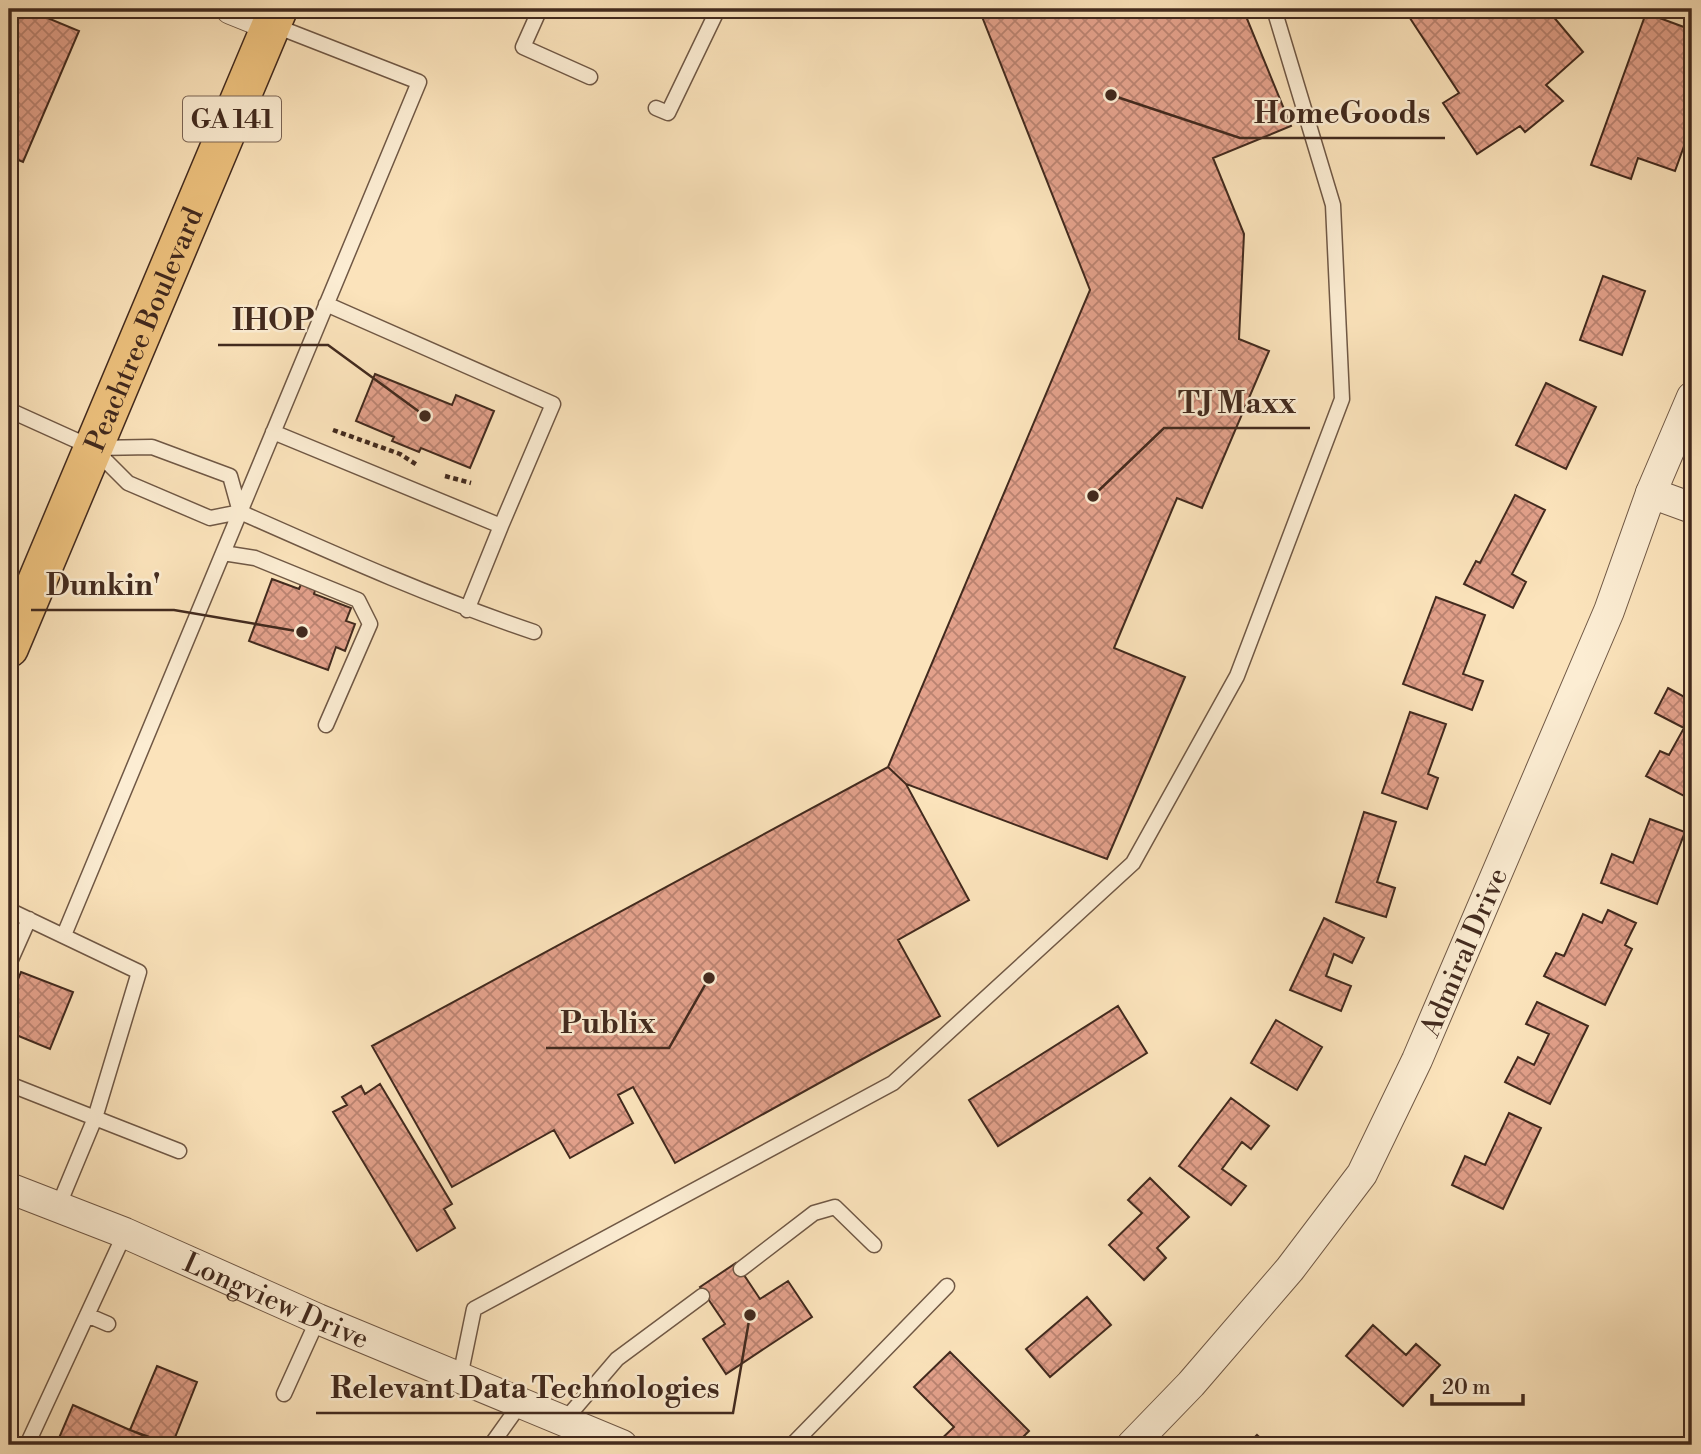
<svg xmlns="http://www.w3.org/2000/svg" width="1701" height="1454" font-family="'Libre Bodoni',serif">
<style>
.building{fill:url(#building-cross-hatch);stroke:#422a1e;stroke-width:2}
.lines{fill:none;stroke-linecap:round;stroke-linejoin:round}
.lane-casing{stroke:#705845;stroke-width:17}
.street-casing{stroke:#705845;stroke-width:32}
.highway-casing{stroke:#422a1e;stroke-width:41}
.path{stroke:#422a1e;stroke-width:4.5;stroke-dasharray:5 3.5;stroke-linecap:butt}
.lane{stroke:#fcedd3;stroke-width:14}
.street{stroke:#fcedd3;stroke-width:30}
.highway{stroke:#eec27e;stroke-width:38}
.labels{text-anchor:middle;stroke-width:5;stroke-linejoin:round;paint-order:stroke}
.shield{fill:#fcedd3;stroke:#7a6454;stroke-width:2}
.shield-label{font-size:26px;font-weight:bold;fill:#422a1e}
.street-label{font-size:28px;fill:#422a1e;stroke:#fcedd3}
.leader{fill:none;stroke:#422a1e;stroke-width:2.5}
.callout-dot{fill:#422a1e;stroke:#fcedd3;stroke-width:2.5}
.callout-label{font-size:30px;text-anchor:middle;font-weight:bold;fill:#422a1e;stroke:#fcedd3;stroke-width:5;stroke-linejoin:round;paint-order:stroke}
</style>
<defs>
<pattern id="building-cross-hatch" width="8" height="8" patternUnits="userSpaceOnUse" patternTransform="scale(1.75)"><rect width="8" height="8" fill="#e3a18b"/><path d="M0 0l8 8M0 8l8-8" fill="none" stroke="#ba8371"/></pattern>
</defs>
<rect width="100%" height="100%" fill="#fbe3bb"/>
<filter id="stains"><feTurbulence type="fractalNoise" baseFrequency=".00286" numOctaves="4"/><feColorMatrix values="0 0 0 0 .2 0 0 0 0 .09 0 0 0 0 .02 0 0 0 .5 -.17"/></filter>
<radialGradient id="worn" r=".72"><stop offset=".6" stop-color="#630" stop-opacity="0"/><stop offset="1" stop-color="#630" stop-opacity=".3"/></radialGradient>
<path class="building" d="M 9,9 L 26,9 L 79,31 L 23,162 L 9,156 Z
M 979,9 L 1243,9 L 1291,126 L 1213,158 L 1244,234 L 1239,339 L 1269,351 L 1202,508 L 1177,498 L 1114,648 L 1185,677 L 1107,859 L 906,784 L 888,767 L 1090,290 Z
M 1404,9 L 1547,9 L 1583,52 L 1546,85 L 1563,101 L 1525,132 L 1520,126 L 1477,154 L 1443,103 L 1459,93 Z
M 1646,13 L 1692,30 L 1692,124 L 1675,171 L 1638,158 L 1631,179 L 1591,165 Z
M 1603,276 L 1645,291 L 1622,355 L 1580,340 Z
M 375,374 L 452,405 L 456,395 L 494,411 L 470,468 L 421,448 L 419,452 L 392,441 L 394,437 L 356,421 Z
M 1546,383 L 1596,407 L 1566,469 L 1516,445 Z
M 1515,495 L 1545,510 L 1512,574 L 1526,582 L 1513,608 L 1464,584 L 1476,561 L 1480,563 Z
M 272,579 L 299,589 L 302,582 L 316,587 L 314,594 L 351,608 L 346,621 L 355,624 L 345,651 L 336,647 L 328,670 L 249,641 Z
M 1436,597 L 1485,615 L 1463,674 L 1483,681 L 1472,710 L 1403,684 Z
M 1668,688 L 1692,701 L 1692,786 L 1686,797 L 1646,776 L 1660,751 L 1669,755 L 1684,728 L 1655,713 Z
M 1410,712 L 1446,724 L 1428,774 L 1438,778 L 1427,809 L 1382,793 Z
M 888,767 L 906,784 L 969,900 L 898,940 L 940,1016 L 675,1163 L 633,1087 L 618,1095 L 633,1123 L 570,1158 L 554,1130 L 452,1187 L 372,1046 Z
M 1364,812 L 1396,822 L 1377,882 L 1395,888 L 1386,917 L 1336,902 Z
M 1650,819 L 1685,832 L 1657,904 L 1601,883 L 1612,854 L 1633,863 Z
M 1608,910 L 1636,923 L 1625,945 L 1632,949 L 1605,1005 L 1544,976 L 1556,953 L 1564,956 L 1583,914 L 1602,923 Z
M 1324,918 L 1364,938 L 1352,963 L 1334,954 L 1326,976 L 1351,986 L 1341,1011 L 1290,990 Z
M 21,972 L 73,992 L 50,1049 L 9,1032 L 9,1002 Z
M 1537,1002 L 1588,1026 L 1550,1104 L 1505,1082 L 1518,1057 L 1534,1065 L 1549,1034 L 1526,1024 Z
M 1118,1006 L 1147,1053 L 998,1146 L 969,1100 Z
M 1276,1020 L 1322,1047 L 1297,1090 L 1251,1063 Z
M 380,1084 L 452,1204 L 444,1209 L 455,1228 L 417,1251 L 333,1112 L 347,1105 L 342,1097 L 361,1086 L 365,1094 Z
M 1231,1098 L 1269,1126 L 1251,1149 L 1242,1142 L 1222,1169 L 1246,1186 L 1231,1205 L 1179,1166 Z
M 1509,1113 L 1541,1128 L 1503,1209 L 1452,1185 L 1465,1156 L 1485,1165 Z
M 1150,1178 L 1189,1217 L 1157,1248 L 1166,1258 L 1144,1280 L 1109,1245 L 1142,1213 L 1128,1200 Z
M 736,1263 L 760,1299 L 788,1281 L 812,1317 L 726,1374 L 703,1339 L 725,1324 L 700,1287 Z
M 1087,1297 L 1111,1325 L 1050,1377 L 1026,1349 Z
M 1373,1325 L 1406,1355 L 1416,1344 L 1440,1365 L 1403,1406 L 1346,1356 Z
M 950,1352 L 1029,1431 L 1015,1445 L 935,1445 L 954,1427 L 914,1387 Z
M 157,1366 L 197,1382 L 172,1445 L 130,1430 Z
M 73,1405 L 130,1430 L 166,1445 L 56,1445 Z
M 1257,1435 L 1268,1445 L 1247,1445 Z"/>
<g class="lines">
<defs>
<path id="lane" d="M 540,9 L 523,47 L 590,77
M 656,108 L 668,113 L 718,9
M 9,410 L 93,448 L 128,483 L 210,518 L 240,512 C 337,555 433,598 534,632
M 273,432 L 501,526 L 553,404 L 326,304
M 95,448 L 152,447 L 230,476 L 240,512
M 223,553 L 255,558 L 358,600 L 370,624 L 326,725
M 467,610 L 501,526
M 9,910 L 139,972 L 95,1118 L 179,1151
M 64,935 L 419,82 L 273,25
M 9,964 L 29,919
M 9,1084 L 95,1118 L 58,1207
M 741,1269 L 814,1213 L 835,1207 L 874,1245
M 87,1315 L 108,1324
M 460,1377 L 474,1309 L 893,1083 L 1133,863 L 1237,676 L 1342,399 L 1333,205 L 1274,9
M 284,1394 L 318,1319
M 564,1421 L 617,1359 L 702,1296
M 27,1445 L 125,1233
M 491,1445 L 521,1403
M 792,1445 L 947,1286"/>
<g id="street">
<path d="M 231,9 L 271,25"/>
<path d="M 1651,493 L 1692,508"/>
<path id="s1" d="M 9,1188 L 125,1233 L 318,1319 L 622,1445"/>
<path id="s2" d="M 1132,1445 L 1191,1384 L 1290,1269 L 1362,1174 L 1417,1060 L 1609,611 L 1651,493 L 1692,397"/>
</g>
<g id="highway">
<path id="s3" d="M 9,648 L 278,9"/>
</g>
</defs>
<use href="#lane" class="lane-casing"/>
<use href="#street" class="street-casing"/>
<use href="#highway" class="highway-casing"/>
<path class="path" d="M 333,430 L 400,454 L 417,465
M 445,476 L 471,483"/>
<use href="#lane" class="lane"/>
<use href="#street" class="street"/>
<use href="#highway" class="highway"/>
</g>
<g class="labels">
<rect class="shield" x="183" y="96.5" width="98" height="45" rx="5"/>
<g class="shield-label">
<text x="232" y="128">GA 141</text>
</g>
<g class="street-label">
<text dy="10" stroke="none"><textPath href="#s3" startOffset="346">Peachtree Boulevard</textPath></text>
<text dy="10" stroke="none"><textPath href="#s2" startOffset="600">Admiral Drive</textPath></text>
<text dy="10" stroke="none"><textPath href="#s1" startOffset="290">Longview Drive</textPath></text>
</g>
</g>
<path class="leader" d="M1111 95L1240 138H1445M425 416L328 345H218M1093 496L1164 428H1310M302 632L174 610H31M709 978L669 1048H546M750 1315L733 1413H316"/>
<g class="callout-dot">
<circle cx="1111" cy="95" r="7"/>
<circle cx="425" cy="416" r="7"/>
<circle cx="1093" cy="496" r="7"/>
<circle cx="302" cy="632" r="7"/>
<circle cx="709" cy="978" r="7"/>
<circle cx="750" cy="1315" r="7"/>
</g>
<g class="callout-label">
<text x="1342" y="123">HomeGoods</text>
<text x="273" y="330">IHOP</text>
<text x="1237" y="413">TJ Maxx</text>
<text x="103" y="595">Dunkin'</text>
<text x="608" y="1033">Publix</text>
<text x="525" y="1398">Relevant Data Technologies</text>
</g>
<rect width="1701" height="1454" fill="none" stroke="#fbe3bb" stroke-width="35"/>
<rect x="10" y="10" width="1680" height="1433" fill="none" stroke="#422a1e" stroke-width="3.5"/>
<rect x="18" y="18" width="1666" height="1419" fill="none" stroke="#422a1e" stroke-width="2"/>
<path d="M1432 1394v10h91v-10" fill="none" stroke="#422a1e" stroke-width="3.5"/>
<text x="1442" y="1394" font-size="21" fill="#422a1e" stroke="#fcedd3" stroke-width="5" paint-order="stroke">20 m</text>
<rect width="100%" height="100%" filter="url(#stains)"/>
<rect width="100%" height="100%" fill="url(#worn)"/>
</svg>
